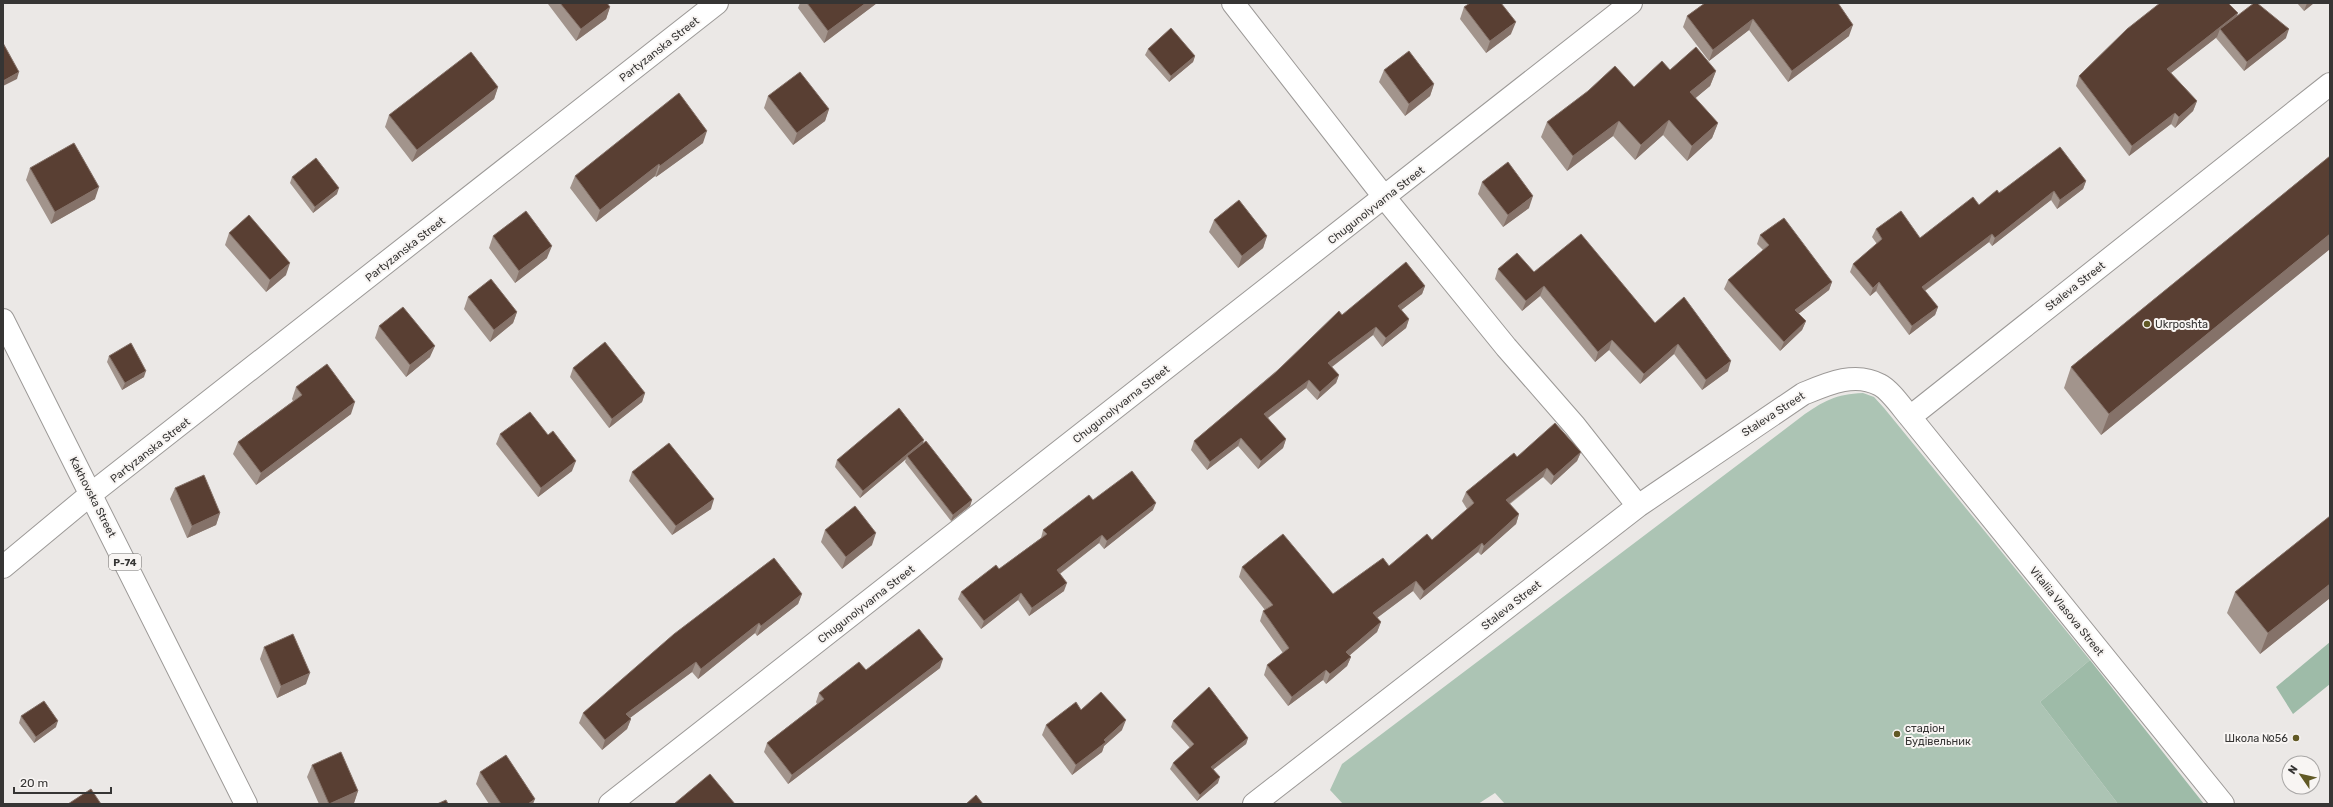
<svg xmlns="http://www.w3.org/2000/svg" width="2333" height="807" font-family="Rubik,sans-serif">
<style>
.green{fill:#acc4b4}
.forest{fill:#9ebba8}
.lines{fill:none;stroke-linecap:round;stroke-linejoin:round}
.street-casing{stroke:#9c9997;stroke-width:24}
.primary-casing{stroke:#9c9997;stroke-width:24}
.street{stroke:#fff;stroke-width:22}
.primary{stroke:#fff;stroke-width:22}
.wall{fill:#a2948c}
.shaded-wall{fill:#857269}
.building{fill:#593f33;stroke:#857269}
.poi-dot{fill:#615925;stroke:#f8f5f3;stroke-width:1.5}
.labels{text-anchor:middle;stroke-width:4;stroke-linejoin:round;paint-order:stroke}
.shield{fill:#f8f5f3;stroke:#706f6d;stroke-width:1}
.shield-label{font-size:10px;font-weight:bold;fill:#363534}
.street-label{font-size:11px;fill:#363534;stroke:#f8f5f3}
.poi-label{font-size:11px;fill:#363534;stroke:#f8f5f3;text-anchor:start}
</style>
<rect width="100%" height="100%" fill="#ebe8e6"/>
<path class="green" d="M 1863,393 L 1874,397 L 1884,408 L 2090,660 L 2040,702 L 2118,804 L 1505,804 L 1495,793 L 1478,804 L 1343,804 L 1330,790 L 1342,764 L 1801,417 C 1823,401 1836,394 1863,393 Z"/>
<path class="forest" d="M 2330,642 L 2330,684 L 2293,714 L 2276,687 Z
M 2090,660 L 2204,804 L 2118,804 L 2040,702 Z"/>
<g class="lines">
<defs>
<path id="street" d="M 1233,3 L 1385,198 L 1506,347 L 1575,426 L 1638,506
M 1910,417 L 2223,804
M 3,567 L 91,494 L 717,3
M 610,804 L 1631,3
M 1254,804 L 1638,506 L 1803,394 C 1827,384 1855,371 1880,385 C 1890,390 1903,409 1910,417 L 2330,84"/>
<path id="primary" d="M 3,320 L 246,804"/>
</defs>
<use href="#street" class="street-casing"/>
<use href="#primary" class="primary-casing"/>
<use href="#street" class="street"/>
<use href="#primary" class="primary"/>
</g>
<path class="wall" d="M 548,3 L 607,3 L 610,7 L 606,19 L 576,41 L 548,4 Z
M 800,3 L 877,3 L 824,43 L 798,8 Z
M 1705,3 L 1849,36 L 1788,82 L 1749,30 L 1709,61 L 1683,27 L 1687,16 Z
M 2297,3 L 2314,3 L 2304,11 Z
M 1464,7 L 1511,34 L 1486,53 L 1460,19 Z
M 2237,16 L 2286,38 L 2244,71 L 2216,38 L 2217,37 L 2171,73 L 2197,101 L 2193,111 L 2175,128 L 2171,124 L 2129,156 L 2076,86 L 2079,76 Z
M 1148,49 L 1195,56 L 1193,62 L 1169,82 L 1145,55 Z
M 1384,70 L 1434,84 L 1430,96 L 1405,116 L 1379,82 Z
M 1670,70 L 1716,71 L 1710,86 L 1695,98 L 1718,123 L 1712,138 L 1687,161 L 1663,135 L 1635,160 L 1613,136 L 1567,171 L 1541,137 L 1547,122 L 1634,87 Z
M 498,87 L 494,99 L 412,162 L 385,127 L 389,115 Z
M 768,96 L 829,109 L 825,121 L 793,145 L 764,108 Z
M 703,143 L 656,177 L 655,176 L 596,222 L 570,188 L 575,176 Z
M 2330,156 L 2330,249 L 2101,435 L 2064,388 L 2071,367 Z
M 30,168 L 95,199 L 51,224 L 26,180 Z
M 292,177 L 337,194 L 313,213 L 290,183 Z
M 2086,181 L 2083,189 L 2057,209 L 2051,200 L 1992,246 L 1989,242 L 1925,291 L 1938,307 L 1935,315 L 1909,335 L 1876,291 L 1870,296 L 1850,272 L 1853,264 L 1877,244 L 1872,237 L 1876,229 L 1920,238 L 1979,205 Z
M 1482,182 L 1529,208 L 1503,227 L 1478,194 Z
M 1214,220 L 1267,236 L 1263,248 L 1238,268 L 1209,232 Z
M 229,233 L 286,275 L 266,292 L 225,245 Z
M 1760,235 L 1832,282 L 1829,290 L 1798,314 L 1806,321 L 1802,330 L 1780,351 L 1724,289 L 1728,280 L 1763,250 L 1757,244 Z
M 493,236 L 547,258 L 515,283 L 489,248 Z
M 1498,269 L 1534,272 L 1655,323 L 1728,371 L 1702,390 L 1674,354 L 1640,384 L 1609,350 L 1595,362 L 1540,296 L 1522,311 L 1495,279 Z
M 1425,286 L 1422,294 L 1401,310 L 1409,319 L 1406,328 L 1382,347 L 1373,335 L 1332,367 L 1339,375 L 1336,383 L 1317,400 L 1306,388 L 1268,418 L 1286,439 L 1283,448 L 1258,469 L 1238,446 L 1207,470 L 1191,450 L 1194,441 L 1342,315 Z
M 468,297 L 517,312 L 513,323 L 490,342 L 464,309 Z
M 379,326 L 430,357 L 406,377 L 375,338 Z
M 109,356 L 144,377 L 122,390 L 107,362 Z
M 573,368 L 645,393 L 642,402 L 609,428 L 570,377 Z
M 296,387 L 351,414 L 256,485 L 233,454 L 238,442 L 293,401 L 292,399 Z
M 500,434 L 548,435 L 572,471 L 538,497 L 496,444 Z
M 923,444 L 972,500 L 970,506 L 951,521 L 905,462 L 906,459 L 860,498 L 835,467 L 837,460 Z
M 1581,452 L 1577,461 L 1551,485 L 1543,477 L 1510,504 L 1519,514 L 1516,524 L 1481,555 L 1478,552 L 1420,600 L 1413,591 L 1377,618 L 1381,622 L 1377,632 L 1350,655 L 1351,657 L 1347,666 L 1326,684 L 1323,680 L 1288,706 L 1264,675 L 1267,665 L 1283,653 L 1260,621 L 1263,611 L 1265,610 L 1239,577 L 1242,567 L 1333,594 L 1389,566 L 1432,540 L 1467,509 L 1462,501 L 1466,492 L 1517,457 Z
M 632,472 L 711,509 L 672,535 L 629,481 Z
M 175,488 L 220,513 L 216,525 L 187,538 L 170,499 Z
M 1093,500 L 1153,510 L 1104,549 L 1099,543 L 1060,574 L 1064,591 L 1029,616 L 1018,600 L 981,629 L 958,599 L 961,592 L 999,569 L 1041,538 L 1043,530 Z
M 2330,516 L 2330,598 L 2260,654 L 2227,613 L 2235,592 Z
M 825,530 L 872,545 L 842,569 L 821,542 Z
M 802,594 L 798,604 L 757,636 L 755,633 L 698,679 L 692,672 L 630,718 L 631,719 L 627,729 L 602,750 L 579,723 L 583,713 Z
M 264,647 L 306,684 L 277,698 L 260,659 Z
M 940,668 L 788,784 L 764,752 L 767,743 L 817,704 L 816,702 L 819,693 Z
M 1081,710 L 1122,730 L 1104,746 L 1102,752 L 1072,775 L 1042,735 L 1046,725 Z
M 21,716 L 56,727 L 34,743 L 19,723 Z
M 1173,721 L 1248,738 L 1246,744 L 1213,769 L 1218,783 L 1197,801 L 1170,769 L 1173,763 L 1190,748 L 1171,727 Z
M 312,765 L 358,791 L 354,803 L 352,804 L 319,804 L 307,777 Z
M 480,772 L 533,804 L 489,804 L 476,784 Z"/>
<path class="shaded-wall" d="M 866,3 L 877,3 L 824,43 L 828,31 Z
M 2307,3 L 2314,3 L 2304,11 Z
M 610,7 L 606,19 L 576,41 L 581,29 Z
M 2238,13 L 2234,24 L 2220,29 L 2217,37 L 2163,79 L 2167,69 Z
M 1753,19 L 1749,30 L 1709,61 L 1713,50 Z
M 1516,22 L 1511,34 L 1486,53 L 1490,41 Z
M 1853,25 L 1849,36 L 1788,82 L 1792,71 Z
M 2289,29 L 2286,38 L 2244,71 L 2247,62 Z
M 1195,56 L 1193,62 L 1169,82 L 1171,76 Z
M 1716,71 L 1710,86 L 1685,107 L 1690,92 Z
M 19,72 L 17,79 L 3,86 L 3,81 Z
M 1434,84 L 1430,96 L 1405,116 L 1409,104 Z
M 498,87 L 494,99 L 412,162 L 417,150 Z
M 2197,101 L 2193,111 L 2175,128 L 2179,117 Z
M 829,109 L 825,121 L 793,145 L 797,133 Z
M 2175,113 L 2171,124 L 2129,156 L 2132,146 Z
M 1669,120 L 1663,135 L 1635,160 L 1641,145 Z
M 1619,121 L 1613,136 L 1567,171 L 1573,156 Z
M 1718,123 L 1712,138 L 1687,161 L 1692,146 Z
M 707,131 L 703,143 L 656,177 L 660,166 Z
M 659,164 L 655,176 L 596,222 L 600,210 Z
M 2086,181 L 2083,189 L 2057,209 L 2060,200 Z
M 99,187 L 95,199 L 51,224 L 55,212 Z
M 339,188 L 337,194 L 313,213 L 315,207 Z
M 2054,191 L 2051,200 L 1992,246 L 1995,238 Z
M 1533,196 L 1529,208 L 1503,227 L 1508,215 Z
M 1992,234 L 1989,242 L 1919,295 L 1922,287 Z
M 2330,234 L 2330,249 L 2101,435 L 2109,414 Z
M 1267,236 L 1263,248 L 1238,268 L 1242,256 Z
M 552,246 L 547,258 L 515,283 L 519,271 Z
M 290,263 L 286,275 L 266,292 L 270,280 Z
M 1832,282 L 1829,290 L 1792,319 L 1795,310 Z
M 1879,282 L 1876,291 L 1870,296 L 1873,288 Z
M 1425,286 L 1422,294 L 1395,315 L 1398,306 Z
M 1544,286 L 1540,296 L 1522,311 L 1526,301 Z
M 1938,307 L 1935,315 L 1909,335 L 1912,326 Z
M 517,312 L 513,323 L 490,342 L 494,330 Z
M 1409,319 L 1406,328 L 1382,347 L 1386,338 Z
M 1806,321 L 1802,330 L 1780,351 L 1784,342 Z
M 1376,327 L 1373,335 L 1325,372 L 1328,363 Z
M 1612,340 L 1609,350 L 1595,362 L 1598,352 Z
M 1678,344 L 1674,354 L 1640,384 L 1644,374 Z
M 435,346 L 430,357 L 406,377 L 410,365 Z
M 1731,361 L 1728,371 L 1702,390 L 1706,380 Z
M 146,371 L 144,377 L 122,390 L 125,383 Z
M 1339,375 L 1336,383 L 1317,400 L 1320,392 Z
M 1309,380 L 1306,388 L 1261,423 L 1264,414 Z
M 645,393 L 642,402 L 609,428 L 612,419 Z
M 355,402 L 351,414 L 256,485 L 261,473 Z
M 1241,438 L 1238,446 L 1207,470 L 1210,462 Z
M 1286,439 L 1283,448 L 1258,469 L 1261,461 Z
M 924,440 L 922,446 L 907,456 L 906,459 L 860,498 L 863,491 Z
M 1581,452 L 1577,461 L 1551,485 L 1554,476 Z
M 576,461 L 572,471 L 538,497 L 541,488 Z
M 1547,468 L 1543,477 L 1502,509 L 1506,500 Z
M 714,499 L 711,509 L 672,535 L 676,526 Z
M 972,500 L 970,506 L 951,521 L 953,515 Z
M 1156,503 L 1153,510 L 1104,549 L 1107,541 Z
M 220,513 L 216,525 L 187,538 L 192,526 Z
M 1519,514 L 1516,524 L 1481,555 L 1484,546 Z
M 876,533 L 872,545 L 842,569 L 846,557 Z
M 1102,535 L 1099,543 L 1054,578 L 1057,570 Z
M 1482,543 L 1478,552 L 1420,600 L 1424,591 Z
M 1416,581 L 1413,591 L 1370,623 L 1373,613 Z
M 1067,583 L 1064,591 L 1029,616 L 1032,608 Z
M 2330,584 L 2330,598 L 2260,654 L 2268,633 Z
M 1021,593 L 1018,600 L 981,629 L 984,621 Z
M 802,594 L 798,604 L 757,636 L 761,626 Z
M 1381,622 L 1377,632 L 1343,661 L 1346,652 Z
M 759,623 L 755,633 L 698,679 L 701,669 Z
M 1351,657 L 1347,666 L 1326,684 L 1330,674 Z
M 943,659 L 940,668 L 788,784 L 792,775 Z
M 696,662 L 692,672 L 623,723 L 626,714 Z
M 1326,670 L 1323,680 L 1288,706 L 1292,697 Z
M 310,673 L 306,684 L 277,698 L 281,686 Z
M 631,719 L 627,729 L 602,750 L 605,740 Z
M 1126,720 L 1122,730 L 1104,746 L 1102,752 L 1072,775 L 1076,765 Z
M 58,721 L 56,727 L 34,743 L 36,737 Z
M 1248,738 L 1246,744 L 1209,773 L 1211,767 Z
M 1220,777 L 1218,783 L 1197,801 L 1200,795 Z
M 358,791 L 354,803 L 352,804 L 330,804 Z
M 535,799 L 533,804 L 528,804 Z"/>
<path class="building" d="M 560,3 L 607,3 L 610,7 L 581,29 Z
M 807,3 L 866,3 L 828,31 Z
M 1470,3 L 1501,3 L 1516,22 L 1490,41 L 1464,7 Z
M 1705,3 L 1838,3 L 1853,25 L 1792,71 L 1753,19 L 1713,50 L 1687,16 Z
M 2160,3 L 2228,3 L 2238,13 L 2167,69 L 2197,101 L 2179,117 L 2175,113 L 2132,146 L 2079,76 L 2127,29 Z
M 2254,3 L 2257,3 L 2289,29 L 2247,62 L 2220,29 Z
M 1171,28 L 1195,56 L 1171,76 L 1148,49 Z
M 3,43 L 19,72 L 3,81 Z
M 1696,47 L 1716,71 L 1690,92 L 1718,123 L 1692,146 L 1669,120 L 1641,145 L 1619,121 L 1573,156 L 1547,122 L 1588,91 L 1615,66 L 1634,87 L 1662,61 L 1670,70 Z
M 1409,51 L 1434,84 L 1409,104 L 1384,70 Z
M 471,52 L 498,87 L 417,150 L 389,115 Z
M 800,72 L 829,109 L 797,133 L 768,96 Z
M 679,93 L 707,131 L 660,166 L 659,164 L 600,210 L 575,176 Z
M 74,143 L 99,187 L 55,212 L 30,168 Z
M 2060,147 L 2086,181 L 2060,200 L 2054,191 L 1995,238 L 1992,234 L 1922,287 L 1938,307 L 1912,326 L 1879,282 L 1873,288 L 1853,264 L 1882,239 L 1876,229 L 1901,211 L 1920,238 L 1973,197 L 1979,205 L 1997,190 L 1999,193 Z
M 2330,156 L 2330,234 L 2109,414 L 2071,367 Z
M 316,158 L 339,188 L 315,207 L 292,177 Z
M 1508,162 L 1533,196 L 1508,215 L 1482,182 Z
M 1239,200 L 1267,236 L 1242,256 L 1214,220 Z
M 526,211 L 552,246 L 519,271 L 493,236 Z
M 249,215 L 290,263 L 270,280 L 229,233 Z
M 1784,218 L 1832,282 L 1795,310 L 1806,321 L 1784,342 L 1728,280 L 1769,245 L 1760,235 Z
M 1581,234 L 1655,323 L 1684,297 L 1731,361 L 1706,380 L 1678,344 L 1644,374 L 1612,340 L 1598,352 L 1544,286 L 1526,301 L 1498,269 L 1517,253 L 1534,272 Z
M 1406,262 L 1425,286 L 1398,306 L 1409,319 L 1386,338 L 1376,327 L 1328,363 L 1339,375 L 1320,392 L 1309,380 L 1264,414 L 1286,439 L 1261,461 L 1241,438 L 1210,462 L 1194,441 L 1276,372 L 1339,311 L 1342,315 Z
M 491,279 L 517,312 L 494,330 L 468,297 Z
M 403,307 L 435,346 L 410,365 L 379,326 Z
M 605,342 L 645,393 L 612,419 L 573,368 Z
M 131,343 L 146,371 L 125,383 L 109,356 Z
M 327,364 L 355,402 L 261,473 L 238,442 L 302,395 L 296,387 Z
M 899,408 L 924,440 L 863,491 L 837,460 Z
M 530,412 L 548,435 L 553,431 L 576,461 L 541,488 L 500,434 Z
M 1555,423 L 1581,452 L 1554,476 L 1547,468 L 1506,500 L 1519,514 L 1484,546 L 1482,543 L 1424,591 L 1416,581 L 1373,613 L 1381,622 L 1346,652 L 1351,657 L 1330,674 L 1326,670 L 1292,697 L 1267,665 L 1289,648 L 1263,611 L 1273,605 L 1242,567 L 1283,534 L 1333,594 L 1383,558 L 1389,566 L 1427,534 L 1432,540 L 1474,503 L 1466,492 L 1514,453 L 1517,457 Z
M 926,441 L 972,500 L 953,515 L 907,456 Z
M 669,443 L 714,499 L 676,526 L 632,472 Z
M 1132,471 L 1156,503 L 1107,541 L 1102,535 L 1057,570 L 1067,583 L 1032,608 L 1021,593 L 984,621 L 961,592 L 996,565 L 999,569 L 1047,534 L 1043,530 L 1089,495 L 1093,500 Z
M 204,475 L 220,513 L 192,526 L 175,488 Z
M 855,506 L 876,533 L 846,557 L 825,530 Z
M 2330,516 L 2330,584 L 2268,633 L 2235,592 Z
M 774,558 L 802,594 L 761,626 L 759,623 L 701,669 L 696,662 L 626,714 L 631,719 L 605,740 L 583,713 L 674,634 Z
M 919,629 L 943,659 L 792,775 L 767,743 L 824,699 L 819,693 L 859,662 L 866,670 Z
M 293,634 L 310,673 L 281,686 L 264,647 Z
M 1209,687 L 1248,738 L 1211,767 L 1220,777 L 1200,795 L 1173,763 L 1194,744 L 1173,721 Z
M 1101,692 L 1126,720 L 1104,740 L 1106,742 L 1076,765 L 1046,725 L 1076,702 L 1081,710 Z
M 44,701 L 58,721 L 36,737 L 21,716 Z
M 341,752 L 358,791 L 329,804 L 312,765 Z
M 506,755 L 535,799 L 528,804 L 501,804 L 480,772 Z
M 710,774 L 735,804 L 674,804 Z
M 91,789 L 101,804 L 68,804 Z
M 976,795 L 983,804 L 966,804 Z
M 446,800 L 448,804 L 437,804 Z"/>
<g class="poi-dot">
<circle cx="2147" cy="324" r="4"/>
<circle cx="1897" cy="734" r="4"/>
<circle cx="2296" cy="738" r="4"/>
</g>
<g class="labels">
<rect class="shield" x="109" y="554" width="32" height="16" rx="3"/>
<g class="shield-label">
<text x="125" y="566">Р-74</text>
</g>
<g class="street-label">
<text transform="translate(659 49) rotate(-38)" y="4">Partyzanska Street</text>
<text transform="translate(1376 205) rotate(-38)" y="4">Chugunolyvarna Street</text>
<text transform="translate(405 249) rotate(-38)" y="4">Partyzanska Street</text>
<text transform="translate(2075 286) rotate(-38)" y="4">Staleva Street</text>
<text transform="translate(1121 404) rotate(-38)" y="4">Chugunolyvarna Street</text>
<text transform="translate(1773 414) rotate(-33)" y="4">Staleva Street</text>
<text transform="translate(150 450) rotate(-38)" y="4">Partyzanska Street</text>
<text transform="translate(93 497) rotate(63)" y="4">Kakhovska Street</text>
<text transform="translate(866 604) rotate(-38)" y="4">Chugunolyvarna Street</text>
<text transform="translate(1511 605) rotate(-38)" y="4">Staleva Street</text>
<text transform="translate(2067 611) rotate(51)" y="4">Vitaliia Vlasova Street</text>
</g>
<g class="poi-label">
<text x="2155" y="328">Ukrposhta</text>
<text x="1905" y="732">стадіон<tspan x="1905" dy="13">Будівельник</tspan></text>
<text x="2288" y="742" text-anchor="end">Школа №56</text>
</g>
</g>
<rect width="2333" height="807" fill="none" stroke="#363534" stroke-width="8"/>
<g transform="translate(2301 775) rotate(304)"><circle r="19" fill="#f8f5f3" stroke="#aaa8a7"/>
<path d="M0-3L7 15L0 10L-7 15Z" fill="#615925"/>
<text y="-6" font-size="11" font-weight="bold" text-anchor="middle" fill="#363534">N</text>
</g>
<path d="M14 787v6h97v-6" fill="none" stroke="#363534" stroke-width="2"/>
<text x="20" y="787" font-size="12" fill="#363534" stroke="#f8f5f3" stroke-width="3" paint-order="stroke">20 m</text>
</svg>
